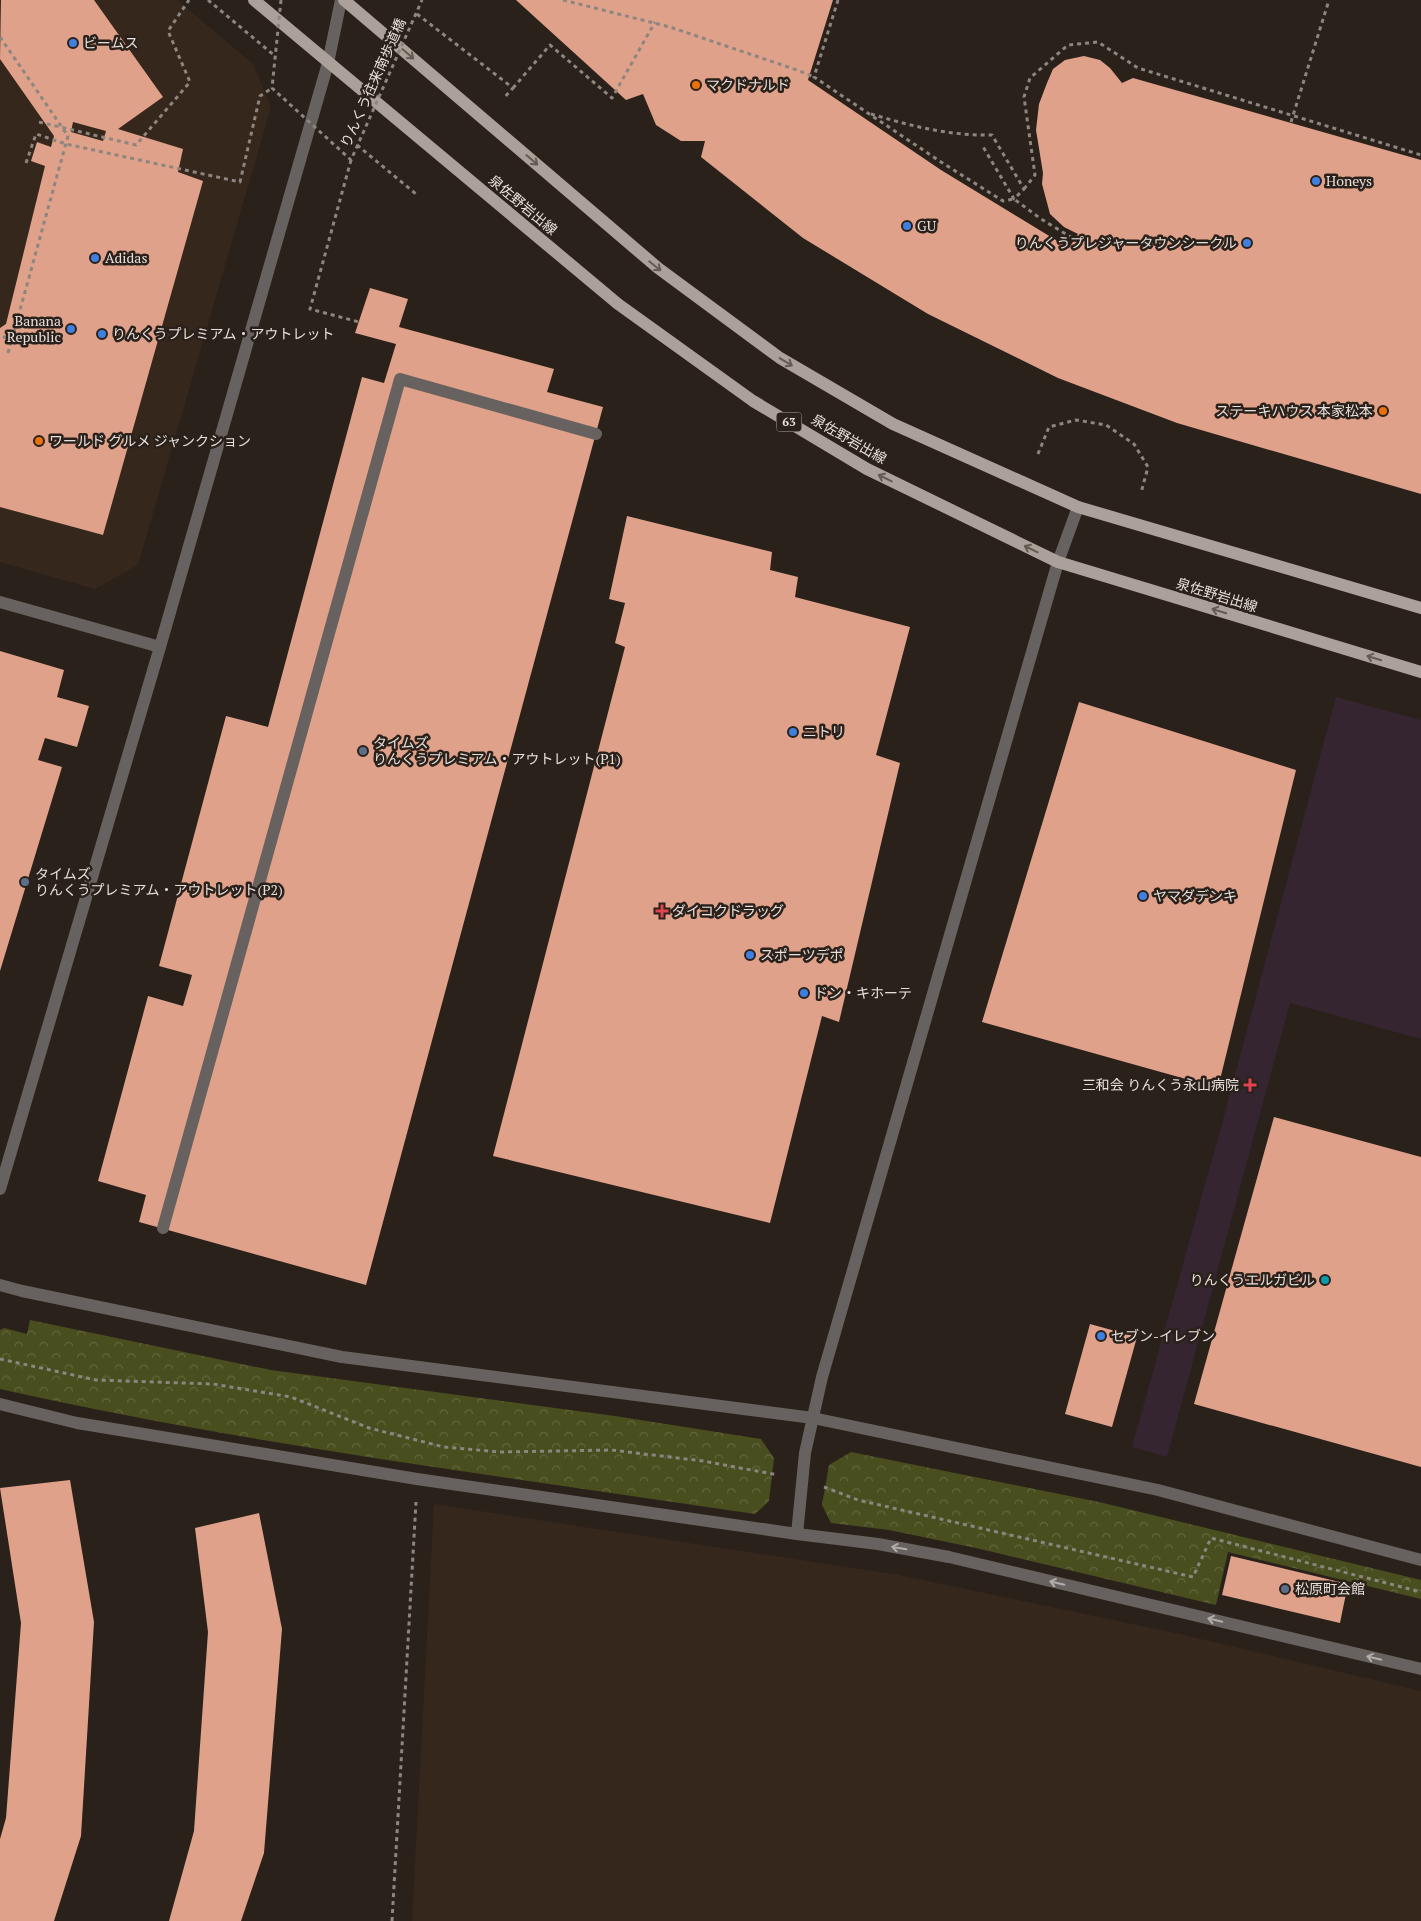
<svg xmlns="http://www.w3.org/2000/svg" width="1421" height="1921" font-family="'PT Serif','Noto Sans JP',serif">
<style>
.built{fill:#36271d}
.medical{fill:#352530}
.park{fill:url(#park-crowns)}
.building{fill:#dfa189;fill-rule:evenodd}
.lines{fill:none;stroke-linecap:round;stroke-linejoin:round}
.path{stroke:#8d8580;stroke-width:3;stroke-dasharray:4 4;stroke-linecap:butt}
.service{stroke:#67625f;stroke-width:12}
.minor{stroke:#67625f;stroke-width:12}
.tertiary{stroke:#67625f;stroke-width:12}
.primary{stroke:#aba19a;stroke-width:12}
.path-bridge{stroke:#8d8580;stroke-width:3;stroke-dasharray:4 4;stroke-linecap:butt}
.oneway{stroke:#655b54}
.oneway2{stroke:#b3ada9}
.shop-dot{fill:#3f7fe0;stroke:#2b211b;stroke-width:2}
.food-dot{fill:#e8710a;stroke:#2b211b;stroke-width:2}
.service-dot{fill:#5c6f8a;stroke:#2b211b;stroke-width:2}
.health-dot{fill:#e0444e;stroke:#2b211b;stroke-width:2}
.culture-dot{fill:#0f9aa8;stroke:#2b211b;stroke-width:2}
.labels{text-anchor:middle;stroke-width:5;stroke-linejoin:round;paint-order:stroke}
.shield{fill:#2b211b;stroke:#aea6a1;stroke-width:1}
.shield-label{font-size:12px;font-weight:bold;fill:#e6dfdb}
.poi-label{font-size:14px;fill:#e6dfdb;stroke:#2b211b;text-anchor:start}
.street-label{font-size:14px;fill:#e6dfdb;stroke:#2b211b}
</style>
<defs>
<pattern id="park-crowns" width="20" height="18" patternUnits="userSpaceOnUse" patternTransform="scale(1.25)"><rect width="20" height="18" fill="#484e1e"/><path d="M2 6a3 3 0 1 1 6 0M12 15a3 3 0 1 1 6 0" fill="none" stroke="#62673e"/></pattern>
</defs>
<rect width="100%" height="100%" fill="#2b211b"/>
<path class="built" d="M 0,0 L 177,0 L 253,64 L 271,107 L 138,565 L 95,589 L 0,562 Z
M 434,1504 L 899,1575 L 1180,1634 L 1421,1691 L 1421,1921 L 412,1921 Z"/>
<path class="medical" d="M 1336,697 L 1421,720 L 1421,1039 L 1290,1003 L 1167,1457 L 1132,1447 L 1220,1131 Z"/>
<path class="park" d="M 30,1320 L 271,1370 L 615,1416 L 761,1439 L 774,1458 L 769,1501 L 755,1514 C 503,1476 249,1445 0,1389 L 0,1330 L 4,1328 L 27,1334 Z
M 851,1452 L 1099,1502 L 1421,1580 L 1421,1599 L 1228,1552 L 1216,1605 L 976,1548 L 889,1530 L 831,1523 L 822,1505 L 829,1465 Z"/>
<path class="building" d="M 1,0 L 94,0 L 163,97 L 118,129 L 183,149 L 178,172 L 203,181 L 103,535 L 0,507 L 0,328 L 6,324 L 45,166 L 31,161 L 37,142 L 51,147 L 54,136 L 0,59 ZM 73,122 L 106,131 L 103,141 L 71,132 Z
M 516,0 L 833,0 L 808,80 L 941,170 L 1069,248 L 1078,234 L 1064,227 L 1050,214 L 1042,184 L 1043,173 L 1036,130 L 1039,104 L 1047,83 L 1053,69 L 1065,60 L 1084,56 L 1100,60 L 1110,68 L 1122,83 L 1133,78 L 1421,160 L 1421,494 L 1177,423 L 1058,378 L 928,314 L 803,238 L 701,157 L 705,141 L 681,141 L 656,125 L 643,94 L 626,100 Z
M 370,288 L 408,299 L 399,327 L 554,369 L 547,392 L 603,407 L 366,1285 L 139,1222 L 146,1195 L 98,1181 L 148,996 L 183,1006 L 192,975 L 159,966 L 226,716 L 268,727 L 362,377 L 384,383 L 396,344 L 355,333 Z
M 627,516 L 772,552 L 770,570 L 798,577 L 795,597 L 910,627 L 876,755 L 900,763 L 839,1022 L 822,1016 L 770,1223 L 493,1156 L 625,647 L 615,643 L 625,603 L 609,599 Z
M 0,651 L 64,670 L 57,697 L 89,706 L 77,747 L 45,738 L 38,760 L 62,767 L 0,971 Z
M 1079,702 L 1296,770 L 1218,1088 L 982,1022 Z
M 1274,1117 L 1421,1157 L 1421,1467 L 1194,1404 Z
M 1090,1324 L 1137,1337 L 1112,1427 L 1065,1414 Z
M 70,1480 L 94,1622 L 81,1836 L 54,1921 L 0,1921 L 0,1839 L 6,1818 L 21,1623 L 0,1488 Z
M 259,1513 L 282,1629 L 264,1853 L 241,1921 L 169,1921 L 194,1831 L 208,1632 L 195,1528 Z
M 1231,1556 L 1348,1584 L 1340,1623 L 1222,1595 Z"/>
<g class="lines">
<path class="path" d="M 208,0 L 275,56
M 563,0 L 670,27 L 797,70 L 814,77
M 838,0 L 814,77 L 941,162 L 1003,201 L 1014,199 L 1041,219 L 1079,242
M 417,14 L 513,88 L 503,99
M 0,37 L 68,136 L 12,339 L 0,336
M 513,88 L 550,45 L 612,98 L 655,22
M 871,114 C 911,126 950,136 992,135 L 1024,189 L 1014,199 L 982,145
M 39,122 L 136,145 L 190,82 L 168,31 L 189,0
M 1291,122 L 1329,0
M 357,145 L 416,194
M 351,160 L 310,309 L 359,322
M 26,163 L 36,134 L 66,144 L 240,182 L 260,96 L 272,88
M 1024,189 L 1035,175 L 1024,97 L 1030,78 L 1068,45 L 1098,42 L 1138,68 L 1421,155
M 8,353 L 12,339
M 1038,454 L 1049,427 L 1076,420 L 1106,425 L 1134,444 L 1148,467 L 1141,493
M 0,1359 L 96,1380 L 213,1384 L 291,1397 L 369,1428 L 444,1447 L 500,1452 L 611,1450 L 703,1461 L 778,1475
M 824,1487 L 858,1500 L 1193,1577 L 1211,1538 L 1421,1592
M 392,1921 L 416,1502"/>
<path class="service" d="M 163,1228 L 400,379 L 596,434"/>
<path class="minor" d="M 0,1404 L 77,1423 L 417,1479 L 797,1534 L 878,1544 L 949,1557 L 1421,1669"/>
<path class="tertiary" d="M 0,602 L 160,647
M 0,1189 L 160,647 L 328,63 L 341,0
M 0,1285 L 22,1291 L 342,1357 L 813,1418 L 1158,1490 L 1421,1560
M 797,1534 L 805,1453 L 822,1377 L 1058,562 L 1078,507"/>
<path class="primary" d="M 254,0 L 618,304 L 753,401 L 867,469 L 1058,562 L 1421,672
M 344,0 L 658,268 L 780,358 L 893,424 L 1078,507 L 1421,608"/>
<path class="path-bridge" d="M 281,0 L 272,88 L 351,160 L 422,0"/>
</g>
<defs><path id="oneway-shaft" d="M-6 0H5M1.5-3L5.5 0L1.5 3" fill="none" stroke-width="1.6" stroke-linecap="round" stroke-linejoin="round" transform="scale(1.25)"/></defs>
<g class="oneway">
<use href="#oneway-shaft" transform="translate(408 54) rotate(41)"/>
<use href="#oneway-shaft" transform="translate(532 160) rotate(41)"/>
<use href="#oneway-shaft" transform="translate(655 266) rotate(39)"/>
<use href="#oneway-shaft" transform="translate(786 362) rotate(31)"/>
<use href="#oneway-shaft" transform="translate(885 478) rotate(-154)"/>
<use href="#oneway-shaft" transform="translate(1031 549) rotate(-154)"/>
<use href="#oneway-shaft" transform="translate(1219 611) rotate(-163)"/>
<use href="#oneway-shaft" transform="translate(1374 658) rotate(-163)"/>
</g>
<g class="oneway2">
<use href="#oneway-shaft" transform="translate(899 1548) rotate(-170)"/>
<use href="#oneway-shaft" transform="translate(1057 1583) rotate(-167)"/>
<use href="#oneway-shaft" transform="translate(1215 1620) rotate(-167)"/>
<use href="#oneway-shaft" transform="translate(1374 1658) rotate(-167)"/>
</g>
<g class="shop-dot">
<circle cx="73" cy="43" r="5"/>
<circle cx="1316" cy="181" r="5"/>
<circle cx="907" cy="226" r="5"/>
<circle cx="1247" cy="243" r="5"/>
<circle cx="95" cy="258" r="5"/>
<circle cx="71" cy="329" r="5"/>
<circle cx="102" cy="334" r="5"/>
<circle cx="793" cy="732" r="5"/>
<circle cx="1143" cy="896" r="5"/>
<circle cx="750" cy="955" r="5"/>
<circle cx="804" cy="993" r="5"/>
<circle cx="1101" cy="1336" r="5"/>
</g>
<g class="food-dot">
<circle cx="696" cy="85" r="5"/>
<circle cx="1383" cy="411" r="5"/>
<circle cx="39" cy="441" r="5"/>
</g>
<g class="service-dot">
<circle cx="363" cy="751" r="5"/>
<circle cx="25" cy="882" r="5"/>
<circle cx="1285" cy="1589" r="5"/>
</g>
<g class="health-dot">
<path d="M659.5 903.5h5v5h5v5h-5v5h-5v-5h-5v-5h5z"/>
<path d="M1247.5 1077.5h5v5h5v5h-5v5h-5v-5h-5v-5h5z"/>
</g>
<circle class="culture-dot" cx="1325" cy="1280" r="5"/>
<g class="labels">
<rect class="shield" x="776.5" y="412.5" width="25" height="19" rx="4"/>
<g class="shield-label">
<text x="789" y="426">63</text>
</g>
<g class="poi-label">
<text x="83" y="48">ビームス</text>
<text x="706" y="90">マクドナルド</text>
<text x="1326" y="186">Honeys</text>
<text x="917" y="231">GU</text>
<text x="1237" y="248" text-anchor="end">りんくうプレジャータウンシークル</text>
<text x="105" y="263">Adidas</text>
<text x="61" y="326" text-anchor="end">Banana<tspan x="61" dy="16">Republic</tspan></text>
<text x="112" y="339">りんくうプレミアム・アウトレット</text>
<text x="1373" y="416" text-anchor="end">ステーキハウス 本家松本</text>
<text x="49" y="446">ワールド グルメ ジャンクション</text>
<text x="803" y="737">ニトリ</text>
<text x="373" y="748">タイムズ<tspan x="373" dy="16">りんくうプレミアム・アウトレット(P1)</tspan></text>
<text x="35" y="879">タイムズ<tspan x="35" dy="16">りんくうプレミアム・アウトレット(P2)</tspan></text>
<text x="1153" y="901">ヤマダデンキ</text>
<text x="672" y="916">ダイコクドラッグ</text>
<text x="760" y="960">スポーツデポ</text>
<text x="814" y="998">ドン・キホーテ</text>
<text x="1239" y="1090" text-anchor="end">三和会 りんくう永山病院</text>
<text x="1315" y="1285" text-anchor="end">りんくうエルガビル</text>
<text x="1111" y="1341">セブン-イレブン</text>
<text x="1295" y="1594">松原町会館</text>
</g>
<g class="street-label">
<text transform="translate(373 83) rotate(-66)" y="5">りんくう往来南歩道橋</text>
<text transform="translate(523 205) rotate(40)" y="5">泉佐野岩出線</text>
<text transform="translate(849 439) rotate(30)" y="5">泉佐野岩出線</text>
<text transform="translate(1217 595) rotate(17)" y="5">泉佐野岩出線</text>
</g>
</g>
</svg>
